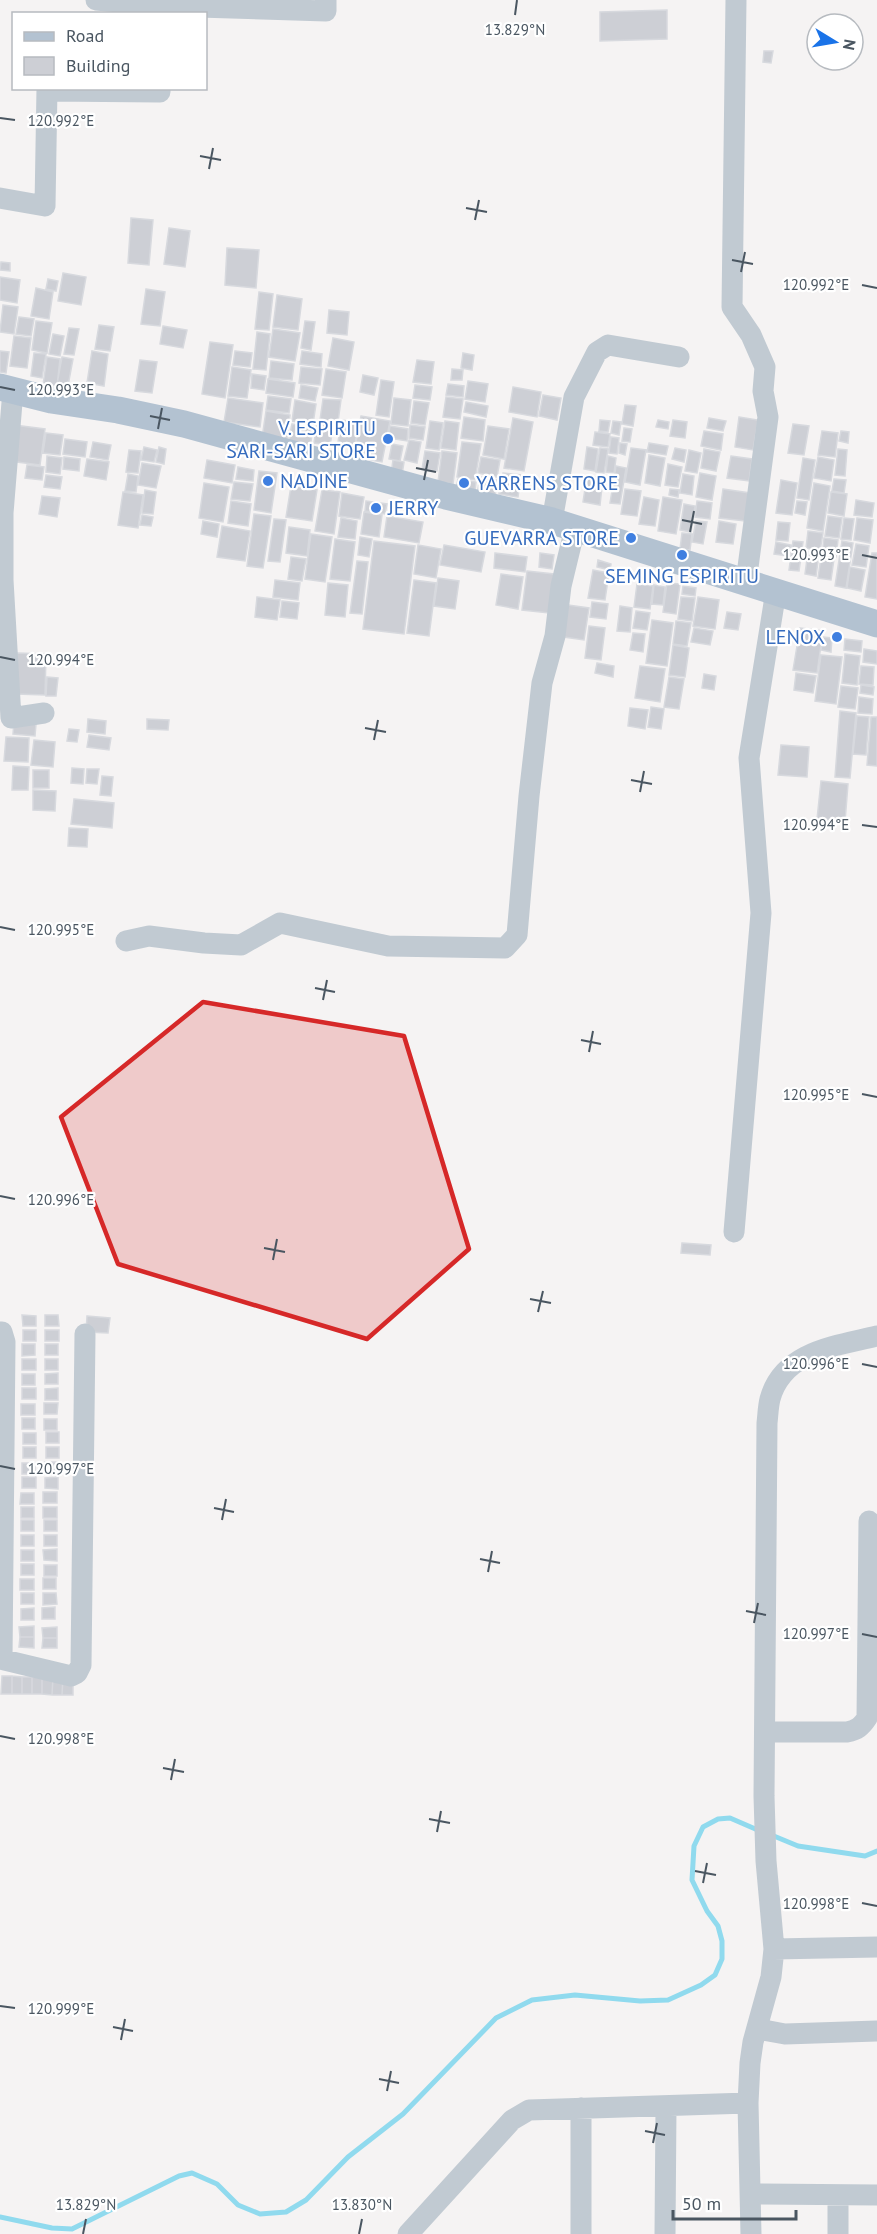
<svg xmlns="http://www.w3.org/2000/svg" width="877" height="2234" font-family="'PT Sans',sans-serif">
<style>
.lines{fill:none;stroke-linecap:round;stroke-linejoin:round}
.stream{stroke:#90daee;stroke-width:5}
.building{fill:#cdcfd5;stroke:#d7d9de;stroke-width:1.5}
.minor{stroke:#c1cad2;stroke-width:21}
.major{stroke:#b3c2d1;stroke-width:27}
.marked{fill:#d62828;fill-opacity:0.2;stroke:#d62828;stroke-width:4.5;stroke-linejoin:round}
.ticks{fill:none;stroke:#4a5661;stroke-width:2}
.shop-dot{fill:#3f7fe0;stroke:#fff;stroke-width:2}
.labels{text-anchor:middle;stroke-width:4.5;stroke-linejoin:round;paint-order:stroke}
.shop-label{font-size:20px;fill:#366cbe;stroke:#fff;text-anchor:end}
.ticks-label{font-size:15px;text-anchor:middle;fill:#4a5661;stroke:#fff;stroke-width:4.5;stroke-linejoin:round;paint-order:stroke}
</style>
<rect width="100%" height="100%" fill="#f5f3f3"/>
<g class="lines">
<path class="stream" d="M 769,1834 L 798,1846 L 865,1856 L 877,1851
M 0,2217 L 52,2228 L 72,2229 L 179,2176 L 192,2173 L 217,2184 L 238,2205 L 260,2214 L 286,2212 L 306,2200 L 348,2157 L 403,2114 L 496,2018 L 532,2000 L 575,1995 L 640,2001 L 668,2000 L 701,1985 L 715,1975 L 722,1959 L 722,1941 L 718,1926 L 707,1911 L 692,1880 L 694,1846 L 703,1827 L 718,1819 L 730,1818 L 760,1831"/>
</g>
<path class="building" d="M 667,10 L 667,39 L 600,41 L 600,12 Z
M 764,51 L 773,51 L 771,63 L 763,62 Z
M 131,218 L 153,220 L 149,265 L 128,263 Z
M 169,228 L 190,231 L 185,267 L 164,264 Z
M 227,248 L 259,250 L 256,288 L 225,285 Z
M 1,262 L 10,263 L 10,271 L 0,270 Z
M 63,273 L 86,277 L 81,305 L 58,301 Z
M 0,277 L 20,280 L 17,303 L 0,300 Z
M 48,279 L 58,281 L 56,291 L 46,289 Z
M 36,288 L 53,292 L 49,319 L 31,316 Z
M 146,289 L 165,292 L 160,326 L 141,324 Z
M 259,292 L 273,294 L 269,330 L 255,329 Z
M 277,295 L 302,299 L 298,330 L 273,327 Z
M 3,305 L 18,307 L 14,334 L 0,332 Z
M 329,310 L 349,312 L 347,335 L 327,333 Z
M 19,317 L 34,319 L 31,336 L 16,334 Z
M 36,321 L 52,323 L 47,353 L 32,350 Z
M 305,321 L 315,322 L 311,350 L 301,348 Z
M 99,325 L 114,327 L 110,351 L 95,349 Z
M 163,326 L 187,330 L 183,348 L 160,344 Z
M 69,328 L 79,329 L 74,355 L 64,354 Z
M 273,329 L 300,333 L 295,361 L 269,357 Z
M 257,332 L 270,334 L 266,370 L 253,369 Z
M 53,334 L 64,336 L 60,356 L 49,354 Z
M 14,336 L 31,338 L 27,368 L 10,366 Z
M 333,338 L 354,342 L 349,370 L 328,366 Z
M 210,342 L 233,345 L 225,398 L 202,394 Z
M 0,351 L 9,352 L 6,373 L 0,372 Z
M 92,351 L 108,354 L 104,386 L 87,383 Z
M 235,351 L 252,353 L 250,367 L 233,365 Z
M 302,351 L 322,354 L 321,367 L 300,364 Z
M 34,353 L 46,354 L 42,378 L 31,376 Z
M 463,353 L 474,355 L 472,370 L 461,368 Z
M 47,357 L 60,359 L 57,386 L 43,385 Z
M 62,357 L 73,359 L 68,386 L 57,384 Z
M 140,360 L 157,362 L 152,393 L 135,391 Z
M 417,360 L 434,362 L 431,384 L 413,382 Z
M 271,361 L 294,364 L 292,380 L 269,378 Z
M 232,367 L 251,370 L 247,398 L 228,396 Z
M 301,367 L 322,369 L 320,385 L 299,383 Z
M 326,369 L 346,372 L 342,398 L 322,395 Z
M 452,369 L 463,370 L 462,380 L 451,380 Z
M 252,374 L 266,376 L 264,390 L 251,388 Z
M 363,375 L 378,378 L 374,395 L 360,392 Z
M 268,379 L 295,383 L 293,397 L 266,393 Z
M 381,380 L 394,382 L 389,417 L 376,415 Z
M 468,381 L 488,384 L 485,402 L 465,399 Z
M 448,384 L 464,386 L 463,397 L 446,395 Z
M 301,385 L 318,388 L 315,401 L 299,398 Z
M 415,385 L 432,387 L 430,400 L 413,398 Z
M 513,387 L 541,392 L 537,417 L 509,412 Z
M 543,395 L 561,398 L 557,420 L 539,416 Z
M 268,396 L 291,399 L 289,413 L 266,410 Z
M 446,397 L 463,399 L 460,419 L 443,417 Z
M 228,398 L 263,403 L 260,427 L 224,422 Z
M 394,398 L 411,400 L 408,426 L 391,424 Z
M 323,399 L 341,400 L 338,422 L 320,420 Z
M 295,400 L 316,404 L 313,424 L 292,421 Z
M 414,401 L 429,403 L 425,425 L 411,423 Z
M 466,402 L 488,406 L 486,417 L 464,412 Z
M 625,405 L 636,406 L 633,426 L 622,424 Z
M 266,411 L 290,415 L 287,441 L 262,438 Z
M 361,416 L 390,421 L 382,462 L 353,457 Z
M 464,417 L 485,420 L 483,441 L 461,438 Z
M 739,417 L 758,420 L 753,450 L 735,447 Z
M 513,418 L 533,422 L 524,471 L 504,468 Z
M 709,418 L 726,421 L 723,431 L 707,428 Z
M 342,420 L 358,423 L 355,445 L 338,442 Z
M 600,420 L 610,421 L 608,432 L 599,431 Z
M 658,420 L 669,422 L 668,429 L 656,427 Z
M 673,420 L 687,422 L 685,438 L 670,436 Z
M 430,421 L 443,423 L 439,450 L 426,448 Z
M 445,421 L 459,423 L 456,450 L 441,448 Z
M 613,421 L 621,422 L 619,435 L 611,433 Z
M 317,422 L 334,424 L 330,445 L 314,443 Z
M 292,424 L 313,428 L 310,448 L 288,444 Z
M 793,424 L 809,426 L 804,455 L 788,453 Z
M 14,425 L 45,429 L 40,465 L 9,461 Z
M 410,425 L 425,427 L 423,440 L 409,438 Z
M 390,426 L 408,429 L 407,441 L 388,438 Z
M 488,426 L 509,429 L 504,459 L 483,455 Z
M 624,428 L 632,429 L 630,442 L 622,441 Z
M 704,431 L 723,434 L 721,450 L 701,446 Z
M 822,431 L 838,433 L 835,457 L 818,455 Z
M 841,431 L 849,432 L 848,443 L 839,441 Z
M 595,432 L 610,434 L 608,447 L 593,445 Z
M 46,433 L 63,435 L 60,455 L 43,453 Z
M 611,437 L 619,438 L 617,454 L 609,453 Z
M 65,439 L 87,442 L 85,457 L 63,454 Z
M 409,440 L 421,442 L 417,463 L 404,460 Z
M 93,442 L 111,445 L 108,460 L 90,457 Z
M 462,442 L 481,444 L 475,480 L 457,477 Z
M 620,443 L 627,444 L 625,455 L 619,453 Z
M 649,443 L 668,446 L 666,455 L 647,452 Z
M 392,444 L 403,446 L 400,461 L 389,459 Z
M 144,447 L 157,450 L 154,462 L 141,460 Z
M 159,447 L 166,449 L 164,464 L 156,462 Z
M 587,447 L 598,449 L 595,471 L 584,469 Z
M 600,448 L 608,449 L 604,473 L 596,472 Z
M 631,448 L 646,450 L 640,485 L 625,482 Z
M 675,448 L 686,450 L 684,462 L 672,459 Z
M 704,449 L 720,452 L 716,471 L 701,468 Z
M 838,449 L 847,450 L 845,476 L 835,475 Z
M 129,450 L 141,451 L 138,473 L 126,472 Z
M 689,450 L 701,453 L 697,473 L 685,471 Z
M 425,451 L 440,453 L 437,471 L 422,469 Z
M 442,451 L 457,453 L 453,484 L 438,482 Z
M 649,455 L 665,458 L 660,486 L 645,483 Z
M 47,456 L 62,458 L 60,474 L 46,472 Z
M 608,456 L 616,458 L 614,473 L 606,472 Z
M 731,456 L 752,459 L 749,481 L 727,478 Z
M 64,457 L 80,459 L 79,471 L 63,469 Z
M 481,457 L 500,460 L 497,477 L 478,473 Z
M 818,457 L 834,460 L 831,481 L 814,478 Z
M 803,458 L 815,460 L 809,500 L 797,498 Z
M 87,459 L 109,462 L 106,480 L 84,476 Z
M 207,460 L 235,465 L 232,483 L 204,478 Z
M 393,460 L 404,462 L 402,475 L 391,474 Z
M 142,463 L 161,466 L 156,488 L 138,485 Z
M 668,464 L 682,467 L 678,487 L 665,485 Z
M 27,465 L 44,467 L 42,480 L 25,478 Z
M 616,466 L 626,468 L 620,504 L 610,503 Z
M 238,467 L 254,470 L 253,481 L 236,479 Z
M 259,471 L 277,473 L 271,513 L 254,510 Z
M 503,473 L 521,475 L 518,497 L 499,494 Z
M 700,473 L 716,476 L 712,500 L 696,497 Z
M 128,474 L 138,476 L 136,492 L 125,491 Z
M 683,474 L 694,476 L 692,495 L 680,493 Z
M 46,475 L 62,477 L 60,489 L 44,487 Z
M 587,476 L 603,478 L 600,505 L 583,502 Z
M 480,477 L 497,480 L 495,498 L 477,495 Z
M 458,479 L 476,482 L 475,491 L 456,488 Z
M 834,479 L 846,480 L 844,493 L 832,491 Z
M 781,480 L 797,483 L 792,515 L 776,513 Z
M 234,482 L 253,484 L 250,501 L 231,499 Z
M 204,483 L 229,487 L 223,522 L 199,518 Z
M 814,483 L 830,486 L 823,531 L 807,528 Z
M 291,486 L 317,490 L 312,521 L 286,517 Z
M 625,489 L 641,491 L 637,516 L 621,514 Z
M 670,489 L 679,490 L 678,497 L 669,495 Z
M 723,489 L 750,493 L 745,521 L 719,518 Z
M 145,490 L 156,492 L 153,514 L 142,513 Z
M 322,490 L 340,492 L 334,534 L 315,531 Z
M 123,492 L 143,495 L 138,528 L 118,525 Z
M 831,492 L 847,494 L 844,516 L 828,513 Z
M 342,493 L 364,497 L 360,519 L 339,516 Z
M 42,496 L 60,498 L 57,517 L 39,514 Z
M 644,497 L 659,500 L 655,526 L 639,524 Z
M 663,497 L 682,500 L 676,534 L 658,531 Z
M 856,500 L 874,503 L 872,517 L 854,515 Z
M 231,501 L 251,504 L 248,526 L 228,523 Z
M 366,501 L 387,504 L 385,514 L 365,511 Z
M 697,501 L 712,503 L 710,519 L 695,517 Z
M 797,501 L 807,502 L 805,515 L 795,513 Z
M 684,504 L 695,506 L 691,532 L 680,530 Z
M 364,512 L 382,515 L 379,537 L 361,534 Z
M 254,514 L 271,516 L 263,568 L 247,566 Z
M 142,515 L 153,517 L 151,526 L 140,525 Z
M 387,516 L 423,522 L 419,543 L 384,537 Z
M 828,516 L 842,518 L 839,538 L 825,536 Z
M 341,518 L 357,521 L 355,539 L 338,537 Z
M 844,518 L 854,519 L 851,540 L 841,539 Z
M 857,518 L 873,520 L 870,543 L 854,540 Z
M 274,519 L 286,520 L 280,562 L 268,561 Z
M 203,521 L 219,524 L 217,537 L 201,534 Z
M 696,521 L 707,522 L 703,544 L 692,542 Z
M 719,521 L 736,524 L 733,544 L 716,542 Z
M 778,522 L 790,523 L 788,541 L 776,540 Z
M 222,526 L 250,531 L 245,561 L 217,557 Z
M 289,527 L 310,530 L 307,556 L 286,553 Z
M 808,531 L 823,533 L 820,551 L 806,548 Z
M 682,533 L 692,534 L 690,550 L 680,549 Z
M 311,534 L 332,537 L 325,582 L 305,579 Z
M 360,537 L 372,539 L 369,557 L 358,555 Z
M 824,538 L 838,540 L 836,557 L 822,555 Z
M 335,539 L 355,542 L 350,581 L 330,579 Z
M 374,541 L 415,546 L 404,634 L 363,629 Z
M 793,541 L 803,542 L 799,571 L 789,570 Z
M 842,541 L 853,543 L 846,588 L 835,586 Z
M 776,542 L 791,545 L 789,556 L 774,554 Z
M 856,544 L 869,546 L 866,567 L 852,565 Z
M 418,545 L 441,549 L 436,578 L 414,574 Z
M 444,545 L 485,552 L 481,572 L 440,565 Z
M 808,552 L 819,554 L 816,576 L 805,574 Z
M 495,553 L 527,557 L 525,572 L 494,568 Z
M 540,553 L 554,555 L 552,569 L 539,567 Z
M 872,553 L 877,553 L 877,599 L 865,597 Z
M 291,557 L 306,559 L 302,581 L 288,579 Z
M 821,557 L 834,559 L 831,580 L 818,578 Z
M 598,560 L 611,564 L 610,570 L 597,567 Z
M 357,561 L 368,562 L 362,614 L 350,613 Z
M 850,567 L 865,570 L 861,591 L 847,588 Z
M 593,570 L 609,573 L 605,600 L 588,598 Z
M 527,571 L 554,574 L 549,613 L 522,610 Z
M 501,574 L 523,577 L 518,609 L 496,605 Z
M 438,578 L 459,581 L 455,609 L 434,606 Z
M 275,580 L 300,583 L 298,600 L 273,597 Z
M 414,580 L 436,583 L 429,636 L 407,633 Z
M 328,583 L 348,585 L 345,617 L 325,615 Z
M 667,583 L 680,584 L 676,614 L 663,612 Z
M 637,584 L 653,586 L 650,609 L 634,607 Z
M 654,585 L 665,587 L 663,605 L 652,604 Z
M 683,586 L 696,588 L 695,596 L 682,594 Z
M 257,597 L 280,600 L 277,620 L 255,617 Z
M 681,597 L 695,598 L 692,621 L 678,619 Z
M 698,597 L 719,600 L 715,629 L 693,626 Z
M 282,601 L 299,603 L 297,619 L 280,617 Z
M 592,602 L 608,604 L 606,619 L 590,617 Z
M 568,605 L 589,608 L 584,640 L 564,637 Z
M 620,606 L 632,608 L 630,632 L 617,631 Z
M 636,611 L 650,613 L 647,630 L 633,628 Z
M 727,612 L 741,614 L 738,630 L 724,628 Z
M 652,620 L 673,623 L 667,666 L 646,663 Z
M 676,621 L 691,623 L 687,646 L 673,644 Z
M 589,626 L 605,628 L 601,660 L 585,658 Z
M 694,628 L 713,631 L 710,645 L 691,642 Z
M 800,628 L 823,631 L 817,673 L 793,670 Z
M 633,633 L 645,634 L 643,652 L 630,650 Z
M 823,637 L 832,638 L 831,652 L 821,650 Z
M 845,639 L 862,641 L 861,652 L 844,650 Z
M 673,645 L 689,648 L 685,677 L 669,675 Z
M 864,649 L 877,651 L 877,664 L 863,662 Z
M 17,653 L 46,654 L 45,695 L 16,694 Z
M 845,654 L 860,656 L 857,685 L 842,683 Z
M 821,655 L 842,657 L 836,704 L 815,701 Z
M 597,663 L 614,666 L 613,677 L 595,673 Z
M 640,666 L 665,669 L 660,702 L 635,698 Z
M 861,666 L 874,667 L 873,685 L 859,684 Z
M 796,673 L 816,676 L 813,693 L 794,690 Z
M 704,674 L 716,676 L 714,690 L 702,688 Z
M 47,677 L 58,678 L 56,696 L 46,696 Z
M 669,677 L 684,679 L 679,709 L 664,707 Z
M 861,685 L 874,687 L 873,695 L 860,693 Z
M 841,686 L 858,688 L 855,709 L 838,707 Z
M 859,697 L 873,699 L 872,714 L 858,713 Z
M 651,707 L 664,709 L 661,729 L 648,727 Z
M 630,708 L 648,710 L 645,729 L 628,726 Z
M 840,711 L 856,713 L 850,778 L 835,777 Z
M 857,716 L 869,717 L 866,755 L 853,754 Z
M 871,717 L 877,717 L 877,766 L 867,765 Z
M 88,719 L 106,721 L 105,734 L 87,732 Z
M 147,719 L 169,720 L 168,730 L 147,729 Z
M 14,722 L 36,724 L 35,736 L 13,734 Z
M 69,729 L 79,730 L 77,742 L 67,741 Z
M 89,735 L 111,738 L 109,750 L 87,747 Z
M 6,737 L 29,738 L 28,762 L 4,761 Z
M 34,740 L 55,742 L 53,767 L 31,765 Z
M 781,745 L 809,747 L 807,777 L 778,775 Z
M 13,766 L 29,767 L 28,790 L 12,790 Z
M 72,768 L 84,769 L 83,784 L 71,783 Z
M 87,769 L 99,769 L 97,784 L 86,783 Z
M 33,770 L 49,770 L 49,788 L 33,788 Z
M 102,776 L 113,777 L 111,796 L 100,795 Z
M 821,781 L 848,784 L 845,822 L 817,819 Z
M 33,790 L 56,791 L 55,811 L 33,810 Z
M 74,799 L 114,803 L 112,828 L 71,824 Z
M 69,828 L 88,829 L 87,847 L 68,846 Z
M 682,1243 L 711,1245 L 710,1255 L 681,1253 Z
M 22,1315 L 36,1316 L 36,1326 L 23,1326 Z
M 45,1315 L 58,1315 L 59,1326 L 45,1326 Z
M 87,1316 L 110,1318 L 108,1333 L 86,1332 Z
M 23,1330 L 36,1330 L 36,1341 L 23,1341 Z
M 45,1330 L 59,1330 L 59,1341 L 45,1341 Z
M 22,1344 L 35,1344 L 35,1355 L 22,1356 Z
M 45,1344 L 58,1344 L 58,1355 L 45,1355 Z
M 22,1359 L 36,1359 L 36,1370 L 22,1370 Z
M 45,1359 L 58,1359 L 58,1370 L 45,1370 Z
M 58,1373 L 58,1384 L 45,1384 L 45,1374 Z
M 22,1374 L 35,1374 L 35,1385 L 22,1385 Z
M 22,1388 L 36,1388 L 36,1399 L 22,1399 Z
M 58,1388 L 58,1400 L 45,1400 L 45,1389 Z
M 44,1403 L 58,1403 L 57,1414 L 44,1414 Z
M 21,1404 L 35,1404 L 35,1415 L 21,1415 Z
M 22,1418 L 35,1418 L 35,1429 L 22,1429 Z
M 44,1419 L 57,1419 L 57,1430 L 44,1430 Z
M 46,1432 L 59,1432 L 59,1443 L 46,1443 Z
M 23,1433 L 36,1433 L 36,1444 L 23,1444 Z
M 23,1447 L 36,1447 L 36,1458 L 23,1458 Z
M 46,1447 L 59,1447 L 59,1458 L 46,1458 Z
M 45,1462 L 58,1462 L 58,1473 L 45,1473 Z
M 22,1463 L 35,1463 L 35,1474 L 22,1474 Z
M 22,1477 L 36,1477 L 36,1488 L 22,1488 Z
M 58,1477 L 58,1489 L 45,1488 L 45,1478 Z
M 43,1492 L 57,1492 L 57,1503 L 43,1503 Z
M 21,1493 L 34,1493 L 34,1504 L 20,1504 Z
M 21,1507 L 34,1507 L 34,1518 L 21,1518 Z
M 43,1507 L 57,1507 L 57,1518 L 43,1518 Z
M 21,1520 L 34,1520 L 34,1531 L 21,1531 Z
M 44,1520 L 57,1520 L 57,1531 L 44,1531 Z
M 21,1535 L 34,1535 L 34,1546 L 21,1546 Z
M 44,1535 L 57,1535 L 57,1546 L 44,1546 Z
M 57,1549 L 57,1561 L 44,1560 L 43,1550 Z
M 21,1550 L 34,1550 L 34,1561 L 21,1561 Z
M 21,1564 L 34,1564 L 34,1575 L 21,1575 Z
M 44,1565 L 57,1565 L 57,1576 L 44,1576 Z
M 43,1578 L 56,1578 L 56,1589 L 43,1589 Z
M 20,1579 L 34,1579 L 34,1590 L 20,1590 Z
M 21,1593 L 34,1593 L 34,1604 L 21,1604 Z
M 43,1593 L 56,1593 L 57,1604 L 43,1605 Z
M 55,1607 L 55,1619 L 42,1619 L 42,1608 Z
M 34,1608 L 34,1620 L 21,1620 L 21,1609 Z
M 34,1626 L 34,1637 L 20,1637 L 19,1627 Z
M 57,1627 L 57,1638 L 43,1638 L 42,1628 Z
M 20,1637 L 34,1637 L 34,1648 L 19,1647 Z
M 43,1638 L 57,1638 L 57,1648 L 42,1648 Z
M 2,1676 L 12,1676 L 12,1694 L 1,1694 Z
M 12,1676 L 22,1677 L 22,1694 L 12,1694 Z
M 22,1677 L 32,1677 L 32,1694 L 22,1694 Z
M 32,1677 L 42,1677 L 42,1694 L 32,1694 Z
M 42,1677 L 53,1677 L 52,1695 L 42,1694 Z
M 53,1677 L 63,1677 L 62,1695 L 52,1695 Z
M 63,1677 L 73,1677 L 73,1695 L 62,1695 Z"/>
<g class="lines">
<path class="minor" d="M 96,0 L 165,6 L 326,11 L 326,0
M 736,0 L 732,307 L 751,335 L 765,367 L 763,391 L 768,417 L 746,582
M 48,91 L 160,92 L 160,88
M 0,198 L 45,206 L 47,88
M 13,390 L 3,513 L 3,580 L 11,718 L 44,713
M 552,521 L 574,397 L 597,352 L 608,345 L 679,357
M 126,941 L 149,936 L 204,943 L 241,945 L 280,923 L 388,946 L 505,948 L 517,935 L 529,796 L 542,683 L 555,636 L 561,586 L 575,528
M 734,1232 L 761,913 L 749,758 L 776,591
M 0,1332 L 2,1332 L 5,1342 L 2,1659
M 0,1659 L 71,1676 L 77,1673 L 81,1665 L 85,1334
M 766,1732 L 847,1732 C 857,1730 861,1727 867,1718 L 869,1521
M 774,1949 L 877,1947
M 758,2029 L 785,2034 L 877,2031
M 751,2194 L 877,2195
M 408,2234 L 512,2120 L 529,2110 L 748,2103
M 581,2234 L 581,2108
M 665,2234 L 666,2107
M 751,2234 L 748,2103 L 750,2063 L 753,2042 L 771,1977 L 774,1949 L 766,1861 L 764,1796 L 767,1423 C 768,1415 768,1407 770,1399 C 783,1351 836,1346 877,1336
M 838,2234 L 838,2195"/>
<path class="major" d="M 0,387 L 51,400 L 118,410 L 184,424 L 446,496 L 552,521 L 877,624"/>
</g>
<path class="marked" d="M 203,1002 L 404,1036 L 469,1249 L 367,1339 L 118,1264 L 61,1117 Z"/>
<path class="ticks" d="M 515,15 L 517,0M 0,118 L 15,120M 200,156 L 221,160M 209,169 L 213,148M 466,208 L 487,212M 475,220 L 479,200M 732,260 L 753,264M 741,272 L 745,252M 862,285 L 877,288M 0,387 L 15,390M 150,416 L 170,420M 158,429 L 162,408M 416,468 L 436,472M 424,480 L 428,460M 682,520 L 702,524M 690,532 L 694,511M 862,555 L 877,558M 0,657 L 15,660M 365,728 L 386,732M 374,740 L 378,720M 631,780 L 652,784M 640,792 L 644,771M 862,825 L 877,827M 0,927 L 15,930M 315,988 L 335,992M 323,1000 L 327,980M 581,1040 L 601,1044M 589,1052 L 593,1031M 862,1094 L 877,1097M 0,1196 L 15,1199M 264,1248 L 285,1252M 273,1260 L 277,1239M 530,1299 L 551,1303M 538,1312 L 543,1291M 862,1364 L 877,1367M 0,1466 L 15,1469M 214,1508 L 234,1512M 222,1520 L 226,1499M 480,1559 L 500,1563M 488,1572 L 492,1551M 746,1611 L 766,1615M 754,1623 L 758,1603M 862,1634 L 877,1637M 0,1736 L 15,1739M 163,1768 L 184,1772M 171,1780 L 175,1759M 429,1819 L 450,1823M 437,1832 L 441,1811M 695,1871 L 716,1875M 703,1883 L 707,1863M 862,1903 L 877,1906M 0,2006 L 15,2008M 113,2027 L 133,2031M 121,2040 L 125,2019M 379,2079 L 399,2083M 387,2091 L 391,2071M 645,2131 L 665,2135M 653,2143 L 657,2123M 83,2234 L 86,2219M 359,2234 L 362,2219"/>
<g class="shop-dot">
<circle cx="388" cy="439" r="6"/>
<circle cx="268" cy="481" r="6"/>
<circle cx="464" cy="483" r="6"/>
<circle cx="376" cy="508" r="6"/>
<circle cx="631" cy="538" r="6"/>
<circle cx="682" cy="555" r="6"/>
<circle cx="837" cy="637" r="6"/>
</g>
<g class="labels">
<g class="shop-label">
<text x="376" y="435">V. ESPIRITU<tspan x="376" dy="23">SARI-SARI STORE</tspan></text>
<text x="280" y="488" text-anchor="start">NADINE</text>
<text x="476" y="490" text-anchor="start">YARRENS STORE</text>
<text x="388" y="515" text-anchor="start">JERRY</text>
<text x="619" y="545">GUEVARRA STORE</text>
<text x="682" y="583" text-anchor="middle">SEMING ESPIRITU</text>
<text x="825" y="644">LENOX</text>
</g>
</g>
<g class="ticks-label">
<text x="515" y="35">13.829°N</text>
<text x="61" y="126">120.992°E</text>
<text x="816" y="290">120.992°E</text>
<text x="61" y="395">120.993°E</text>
<text x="816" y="560">120.993°E</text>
<text x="61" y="665">120.994°E</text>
<text x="816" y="830">120.994°E</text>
<text x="61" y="935">120.995°E</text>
<text x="816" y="1100">120.995°E</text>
<text x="61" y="1205">120.996°E</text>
<text x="816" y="1369">120.996°E</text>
<text x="61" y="1474">120.997°E</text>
<text x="816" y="1639">120.997°E</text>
<text x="61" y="1744">120.998°E</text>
<text x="816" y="1909">120.998°E</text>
<text x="61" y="2014">120.999°E</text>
<text x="86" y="2210">13.829°N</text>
<text x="362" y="2210">13.830°N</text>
</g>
<rect x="12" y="12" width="195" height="78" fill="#ffffff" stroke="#b7bbc0" stroke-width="1.5"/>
<rect x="24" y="32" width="30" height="9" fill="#b3c2d1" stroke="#b7bbc0" stroke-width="1.5"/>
<text x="66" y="42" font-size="18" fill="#4a5661">Road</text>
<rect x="24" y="57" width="30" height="18" fill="#cdcfd5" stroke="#b7bbc0" stroke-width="1.5"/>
<text x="66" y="72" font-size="18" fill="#4a5661">Building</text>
<g transform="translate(835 42) rotate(101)"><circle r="28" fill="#ffffff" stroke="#b7bbc0" stroke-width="1.5"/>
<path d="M0-4.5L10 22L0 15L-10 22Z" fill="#1a73e8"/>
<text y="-9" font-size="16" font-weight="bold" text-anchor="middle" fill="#4a5661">N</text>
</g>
<path d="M673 2210v9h123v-9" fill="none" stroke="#4a5661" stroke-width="3"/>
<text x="682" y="2210" font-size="18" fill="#4a5661" stroke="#ffffff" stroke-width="4.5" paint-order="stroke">50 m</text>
</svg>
